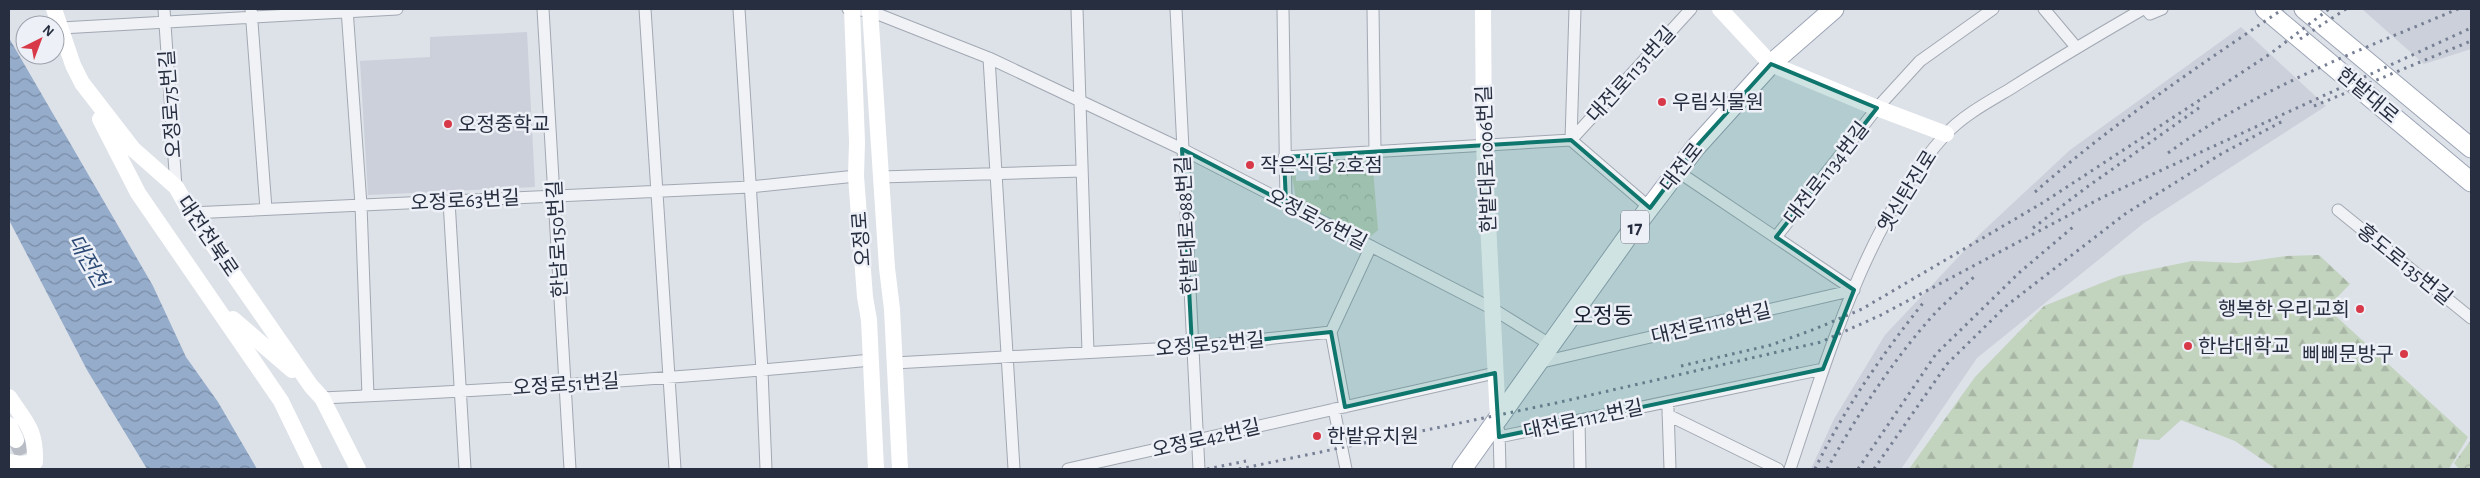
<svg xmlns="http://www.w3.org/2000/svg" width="2480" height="478" font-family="'Alegreya Sans','Noto Sans KR',sans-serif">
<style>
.built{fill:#cbd0da}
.forest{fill:url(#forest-firs)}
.park{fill:url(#park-crowns)}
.water{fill:url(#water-waves)}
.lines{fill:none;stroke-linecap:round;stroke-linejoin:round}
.secondary-tunnel{stroke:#b8bdc6;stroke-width:16;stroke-dasharray:16 8;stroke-linecap:butt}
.street-casing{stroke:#a2a8b2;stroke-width:13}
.primary-casing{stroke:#9ca4b5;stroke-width:21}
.street{stroke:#f0f2f6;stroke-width:11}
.secondary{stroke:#fff;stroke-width:16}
.primary{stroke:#fff;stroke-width:19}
.rail{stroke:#767f93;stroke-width:3;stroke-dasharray:2.5 5;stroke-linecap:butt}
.marked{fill:#0f766e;fill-opacity:0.2;stroke:#0f766e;stroke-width:4;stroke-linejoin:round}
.poi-dot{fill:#d73948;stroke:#edf0f6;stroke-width:2}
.labels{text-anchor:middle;stroke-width:5;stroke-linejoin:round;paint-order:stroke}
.shield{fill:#edf0f6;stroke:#626877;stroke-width:1}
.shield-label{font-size:19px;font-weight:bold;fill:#262e40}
.street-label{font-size:20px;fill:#262e40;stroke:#edf0f6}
.poi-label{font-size:20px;fill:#262e40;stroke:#edf0f6;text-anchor:start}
.water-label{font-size:21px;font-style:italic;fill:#2d4a76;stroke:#edf0f6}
.quarter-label{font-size:22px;fill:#181f30;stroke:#edf0f6}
</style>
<defs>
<pattern id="forest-firs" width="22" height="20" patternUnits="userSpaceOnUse" patternTransform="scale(1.25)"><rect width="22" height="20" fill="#c2d3be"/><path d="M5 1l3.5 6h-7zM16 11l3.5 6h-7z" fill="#a7b5a4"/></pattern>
<pattern id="park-crowns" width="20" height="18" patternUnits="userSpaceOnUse" patternTransform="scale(1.25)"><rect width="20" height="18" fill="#c2d3be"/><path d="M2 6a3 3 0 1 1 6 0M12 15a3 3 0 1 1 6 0" fill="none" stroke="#a7b5a4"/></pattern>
<pattern id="water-waves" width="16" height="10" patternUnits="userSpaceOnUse" patternTransform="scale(1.25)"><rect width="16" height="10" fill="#95accb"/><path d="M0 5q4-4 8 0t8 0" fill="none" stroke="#798ca6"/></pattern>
</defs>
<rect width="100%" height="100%" fill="#dde1e8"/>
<path class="built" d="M 2362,9 L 2471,9 L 2471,49 L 2424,64 Z
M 2241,27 L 2326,106 L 2144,223 L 1977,358 L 1901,469 L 1811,469 L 1834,419 L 1885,335 L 1981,233 L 2070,150 Z
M 527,32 L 535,187 L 368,195 L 360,61 L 430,57 L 430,37 Z"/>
<path class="forest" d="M 2319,255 L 2350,284 L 2327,308 L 2468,437 L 2449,469 L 2276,469 L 2235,441 L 2181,420 L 2159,440 L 2139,439 L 2132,469 L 1909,469 L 1975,377 L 2044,306 L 2119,276 L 2192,261 L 2238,263 L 2286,256 Z"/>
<path class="park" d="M 1372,157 L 1378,230 L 1371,236 L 1297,204 L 1290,165 L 1296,162 L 1296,181 L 1319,180 L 1321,162 Z
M 2471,440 L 2471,469 L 2459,469 L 2454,463 Z"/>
<path class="water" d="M 9,38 L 153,286 L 186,357 L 218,402 L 257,469 L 147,469 L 87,370 L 9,220 Z"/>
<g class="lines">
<path class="secondary-tunnel" d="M 16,440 L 30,469"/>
<defs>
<path id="street" d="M 164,9 L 176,187
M 251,9 L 266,209
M 347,9 L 361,205 L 368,396
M 543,9 L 570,469
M 645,9 L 675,469
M 739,9 L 762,371 L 766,469
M 848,9 L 870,11 L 989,58 L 1182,149 L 1493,309 L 1551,345
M 1077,9 L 1088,352
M 1176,9 L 1199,469
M 1283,9 L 1286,203
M 1373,9 L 1375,151
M 2044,9 L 2076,47
M 2146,9 L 2150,14 L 2162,9
M 61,28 L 397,9
M 989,58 L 1014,469
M 1571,140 L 1691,9
M 1571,140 L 1575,9
M 1284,157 L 1571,140 L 1650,208
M 1677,171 L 1854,290
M 880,177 L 1081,171
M 449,201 L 465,469
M 2338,210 L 2471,318
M 191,213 L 750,187 L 856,176
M 1776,237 L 1877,108 L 1920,61 L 1993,9
M 894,363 L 1192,347 L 1331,332
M 1538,363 L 1854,290
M 322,398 C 505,390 688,378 871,360
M 1345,407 L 1331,332 L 1371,246
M 1334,409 L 1346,469
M 1668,409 L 1670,469
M 1668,415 L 1778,469
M 1579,420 L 1580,469
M 1499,431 L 1500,469
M 1499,437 L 1823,369
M 1068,469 L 1495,373
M 1790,469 C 1827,359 1866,222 1945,135 C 1962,116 1988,102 2010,89 C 2054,61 2098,35 2143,9"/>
<path id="primary" d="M 2265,9 L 2471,182
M 2304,9 L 2471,148
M 1462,469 L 1628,236 L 1695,148 L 1771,64 L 1834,9"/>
</defs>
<use href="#street" class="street-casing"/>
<use href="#primary" class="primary-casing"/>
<use href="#street" class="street"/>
<path class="secondary" d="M 54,9 L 73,65 L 82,83 L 133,149 L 176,187 L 191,213 L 311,386 L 322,398 L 358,469
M 852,9 L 857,142 L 856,176 L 865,297 L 869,320 L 876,469
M 870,9 L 887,268 L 892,309 L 900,469
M 1483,9 L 1484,144 L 1498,419
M 1720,9 L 1771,64 L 1877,108 L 1946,134
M 100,119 L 138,193 L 281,401 L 314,469
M 233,319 L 292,370
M 9,397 C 26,423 36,429 35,462 L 21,464 L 9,462
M 9,425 L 16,440"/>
<use href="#primary" class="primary"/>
<path class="rail" d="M 2300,39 L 2346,9
M 2314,106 L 2471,41
M 2168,153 C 2256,89 2358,51 2458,9
M 2035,192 C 2112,124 2197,67 2283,9
M 2033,228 L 2087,187 L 2203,105
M 1681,366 L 1771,345 L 1815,329 L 1862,309 L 2044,202 L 2270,54 L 2329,9
M 1207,469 L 1246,461
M 1239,469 L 1556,403 L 1821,342 L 1881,315 L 2103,197 L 2471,28
M 1815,469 C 1844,409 1882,355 1923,303
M 1827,469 C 1858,414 1894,358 1937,311 C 1949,299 1962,288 1974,277
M 1858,469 L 1936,354 L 2020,272 L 2073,227
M 1874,469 L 1947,364 L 2006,306 L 2125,214 L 2221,154 L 2283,121"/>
</g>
<path class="marked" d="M 1771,64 L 1877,108 L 1776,237 L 1854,290 L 1823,369 L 1499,437 L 1495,373 L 1345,407 L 1331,332 L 1192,347 L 1182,149 L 1286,203 L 1284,157 L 1571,140 L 1650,208 L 1695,148 Z"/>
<g class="poi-dot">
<circle cx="1662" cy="102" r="5"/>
<circle cx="448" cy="124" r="5"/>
<circle cx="1250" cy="165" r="5"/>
<circle cx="2360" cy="309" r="5"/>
<circle cx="2188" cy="346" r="5"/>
<circle cx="2404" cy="354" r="5"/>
<circle cx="1317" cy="436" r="5"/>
</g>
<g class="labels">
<rect class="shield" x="1621" y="210.5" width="28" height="33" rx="4"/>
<g class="shield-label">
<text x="1635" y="234">17</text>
</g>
<g class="street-label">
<text transform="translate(1631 74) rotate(-48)" y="7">대전로1131번길</text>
<text transform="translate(2368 95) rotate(40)" y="7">한밭대로</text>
<text transform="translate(170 104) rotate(-94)" y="7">오정로75번길</text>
<text transform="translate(1486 159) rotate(-92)" y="7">한밭대로1006번길</text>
<text transform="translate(1681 167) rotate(-52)" y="7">대전로</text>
<text transform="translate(1826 173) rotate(-52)" y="7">대전로1134번길</text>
<text transform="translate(1907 191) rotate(-58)" y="7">옛신탄진로</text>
<text transform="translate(465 200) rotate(-3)" y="7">오정로63번길</text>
<text transform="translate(1317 219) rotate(27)" y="7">오정로76번길</text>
<text transform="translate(1186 225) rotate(-93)" y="7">한밭대로988번길</text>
<text transform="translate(208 236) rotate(56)" y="7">대전천북로</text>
<text transform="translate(557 239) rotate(-93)" y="7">한남로150번길</text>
<text transform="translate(861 239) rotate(-94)" y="7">오정로</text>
<text transform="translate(2405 264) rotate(39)" y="7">홍도로135번길</text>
<text transform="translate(1711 323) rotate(-13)" y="7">대전로1118번길</text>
<text transform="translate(1210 344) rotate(-5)" y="7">오정로52번길</text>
<text transform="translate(566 384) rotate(-4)" y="7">오정로51번길</text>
<text transform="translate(1583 419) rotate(-12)" y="7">대전로1112번길</text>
<text transform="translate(1206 438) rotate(-13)" y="7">오정로42번길</text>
</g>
<g class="poi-label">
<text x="1672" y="109">우림식물원</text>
<text x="458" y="131">오정중학교</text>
<text x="1260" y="172">작은식당 2호점</text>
<text x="2350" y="316" text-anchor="end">행복한 우리교회</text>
<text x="2198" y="353">한남대학교</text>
<text x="2394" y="361" text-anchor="end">삐삐문방구</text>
<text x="1327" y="443">한밭유치원</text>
</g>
<g class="water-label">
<text transform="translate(88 261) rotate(60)" y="7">대전천</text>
</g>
<g class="quarter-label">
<text x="1603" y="323">오정동</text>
</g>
</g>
<rect width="2480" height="478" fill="none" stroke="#262e40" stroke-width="20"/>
<g transform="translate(40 40) rotate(42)"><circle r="24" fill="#edf0f6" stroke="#9da2ad"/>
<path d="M0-4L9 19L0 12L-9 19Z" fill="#d73948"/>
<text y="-8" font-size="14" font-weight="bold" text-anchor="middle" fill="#262e40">N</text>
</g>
</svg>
